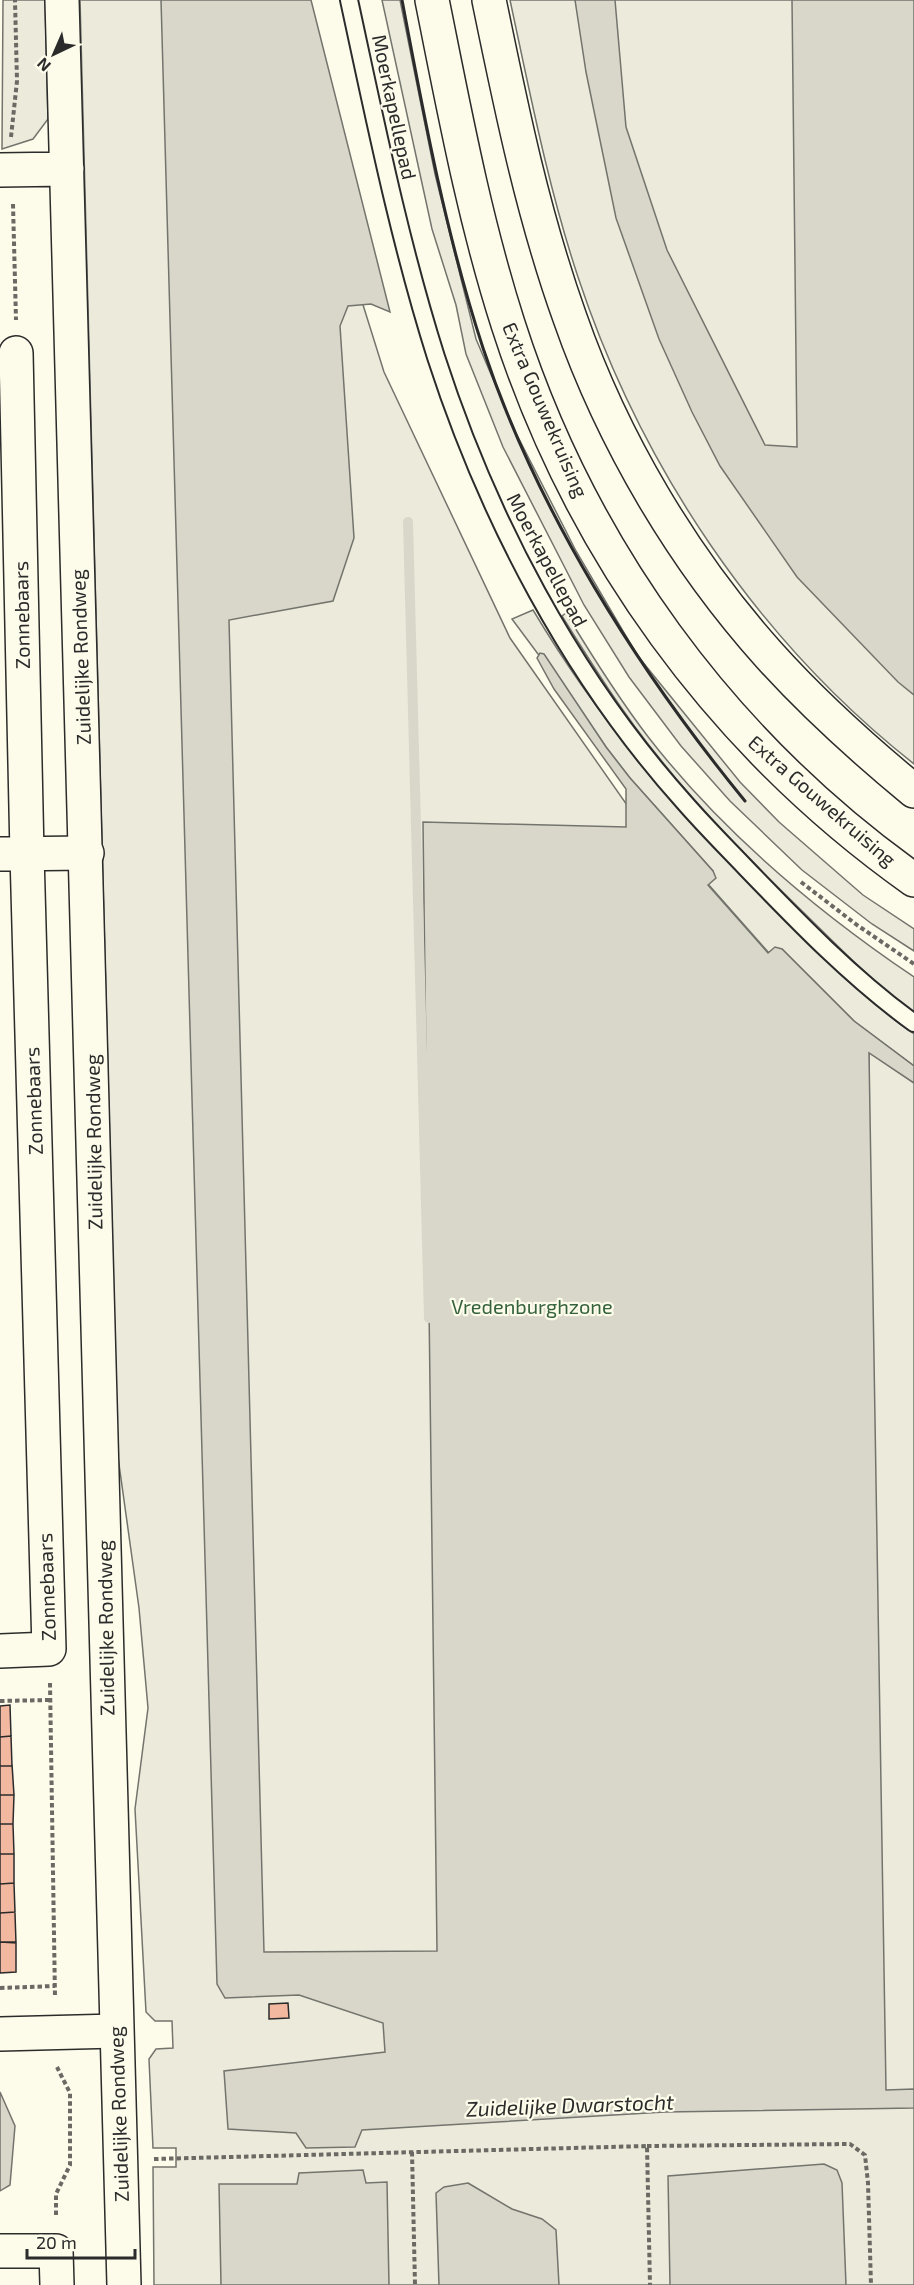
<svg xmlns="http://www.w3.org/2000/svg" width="914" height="2285" font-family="'Exo 2',sans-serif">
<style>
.green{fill:#ecebdb;stroke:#74746e;stroke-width:1.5}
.water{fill:#d8d7c9;stroke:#74746e;stroke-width:1.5}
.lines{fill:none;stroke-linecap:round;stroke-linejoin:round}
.stream{stroke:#d8d7c9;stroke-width:10}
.building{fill:#f2b8a0;stroke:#2b2b2b;stroke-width:1.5}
.lane-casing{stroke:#2b2b2b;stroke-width:20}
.street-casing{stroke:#2b2b2b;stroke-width:36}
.secondary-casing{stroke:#2b2b2b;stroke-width:36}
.primary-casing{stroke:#2b2b2b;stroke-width:36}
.path{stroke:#6a6964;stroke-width:4;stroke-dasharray:4.5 3;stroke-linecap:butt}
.lane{stroke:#fdfbea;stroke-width:16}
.street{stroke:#fdfbea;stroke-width:33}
.secondary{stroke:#fdfbea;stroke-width:33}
.primary{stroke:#fdfbea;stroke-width:33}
.wall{stroke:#2b2b2b;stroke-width:3}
.labels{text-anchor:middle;stroke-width:4.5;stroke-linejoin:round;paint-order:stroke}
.street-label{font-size:20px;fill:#2b2b2b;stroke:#fdfbea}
.park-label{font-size:20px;fill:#34623c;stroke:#fdfbea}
.water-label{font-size:21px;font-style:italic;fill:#2b2b2b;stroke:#fdfbea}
</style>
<rect width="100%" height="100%" fill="#fdfbea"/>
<path class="green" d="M 3,0 L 45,0 L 48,119 L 33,139 L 2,149 Z
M 80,0 L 275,0 L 299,100 L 384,372 L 510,638 L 676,875 L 869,1097 L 869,1052 L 914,1083 L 914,2285 L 154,2285 L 153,2167 L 176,2167 L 176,2148 L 153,2148 L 149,2059 L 156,2049 L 173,2048 L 172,2021 L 155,2021 L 146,2012 L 135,1809 L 148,1708 L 139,1608 L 118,1457 Z
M 382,0 L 400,0 L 435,174 L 476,339 L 516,433 L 576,551 L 637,655 L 740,782 L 779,822 L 863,895 L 914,929 L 914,951 L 872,924 L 802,870 L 730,801 L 681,746 L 629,677 L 584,605 L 503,447 L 466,354 L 456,305 L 432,229 Z
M 510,0 L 914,0 L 914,764 C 757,640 641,467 578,277 C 548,187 530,93 510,0 Z
M 533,610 C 604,729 689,826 788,922 C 828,961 868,1002 914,1034 L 914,1066 L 854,1021 L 782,949 L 769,953 L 708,884 L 713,871 L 630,778 L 606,747 L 544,655 L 538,654 L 512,619 Z
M 566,613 C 592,656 619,699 649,738 C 723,833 815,910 914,977 L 914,1013 C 872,982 837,945 800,909 C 751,861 702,812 660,759 C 623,714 593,666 562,616 Z"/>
<path class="water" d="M 161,0 L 311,0 L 390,312 L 371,304 L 348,306 L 340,326 L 354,538 L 333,601 L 229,620 L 264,1952 L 437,1951 L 423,822 L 626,827 L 626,789 L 554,689 L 537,658 L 540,653 L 544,654 L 606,747 L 630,778 L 713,871 L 716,878 L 708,885 L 768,953 L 775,947 L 782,949 L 854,1021 L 914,1066 L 914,1083 L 869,1053 L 886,2090 L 914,2089 L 914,2108 L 665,2112 L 362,2130 L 355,2147 L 306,2148 L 296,2133 L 228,2129 L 224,2071 L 385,2052 L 383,2023 L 299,1995 L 225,1998 L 217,1984 Z
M 575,0 L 615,0 L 626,127 L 667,250 L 765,445 L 797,447 L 792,0 L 914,0 L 914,695 L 898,682 L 797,577 L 720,466 L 692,412 L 659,339 L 616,218 L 586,72 Z
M 0,2092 L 15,2126 L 10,2185 L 0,2191 Z
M 824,2164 L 837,2170 L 842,2183 L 846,2285 L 670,2285 L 668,2176 Z
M 363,2170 L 366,2183 L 387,2182 L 389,2285 L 221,2285 L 219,2184 L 297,2184 L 299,2173 Z
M 468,2183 L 512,2209 L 542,2219 L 556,2230 L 559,2285 L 439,2285 L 436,2193 L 444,2187 Z"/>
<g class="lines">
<path class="stream" d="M 408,522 L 429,1318"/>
</g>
<path class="building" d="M 10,1705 L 11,1736 L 0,1737 L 0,1706 Z
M 11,1736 L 12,1766 L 0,1766 L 0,1737 Z
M 12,1764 L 14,1795 L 0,1795 L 0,1766 L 12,1766 Z
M 0,1795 L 14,1795 L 13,1824 L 0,1824 Z
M 0,1824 L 13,1824 L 14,1854 L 0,1854 Z
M 0,1854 L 14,1854 L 14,1883 L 0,1884 Z
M 14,1883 L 16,1943 L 0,1942 L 0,1913 L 15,1912 Z
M 14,1883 L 15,1912 L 0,1913 L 0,1884 Z
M 0,1942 L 16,1942 L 16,1972 L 0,1973 Z
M 288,2003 L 289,2018 L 269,2019 L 269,2004 Z"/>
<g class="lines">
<defs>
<path id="lane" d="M 349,0 C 375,120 399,240 436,357 C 488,518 571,676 684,802 C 704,825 725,846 746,868 C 799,923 852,978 914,1023"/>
<path id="street" d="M 0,854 L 87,853
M 0,1651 L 49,1649 L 27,854 L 16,353
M 0,2034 L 116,2031
M 0,2251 L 56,2251 L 57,2285"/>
<path id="secondary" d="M 62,0 L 124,2285
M 0,170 L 67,169"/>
<path id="primary" d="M 432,0 C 454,109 474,218 508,324 C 580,549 721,743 914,880
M 489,0 C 511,107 533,215 570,318 C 613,441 683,559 769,655 C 814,705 863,749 914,791"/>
</defs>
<use href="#lane" class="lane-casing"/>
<use href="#street" class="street-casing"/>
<use href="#secondary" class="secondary-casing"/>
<use href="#primary" class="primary-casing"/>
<path class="path" d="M 11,137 L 17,81 L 15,0
M 13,204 L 16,320
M 801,882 L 857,925 L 914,964
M 50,1683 L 55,1997
M 0,1701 L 50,1700
M 0,1988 L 55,1986
M 647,2146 L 850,2144 L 865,2155 L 868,2183 L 871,2285
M 412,2152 L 415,2285
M 154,2159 L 647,2146 L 650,2285
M 56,2215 L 56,2194 L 70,2165 L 70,2093 L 57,2067"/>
<use href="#lane" class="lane"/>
<use href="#street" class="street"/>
<use href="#secondary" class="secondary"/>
<use href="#primary" class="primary"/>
<path class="wall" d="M 402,0 C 424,117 446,235 483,348 C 537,511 637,669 745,801"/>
</g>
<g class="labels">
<g class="street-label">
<text transform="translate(394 107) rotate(78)" y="7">Moerkapellepad</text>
<text transform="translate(545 410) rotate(67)" y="7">Extra Gouwekruising</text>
<text transform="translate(547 560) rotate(62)" y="7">Moerkapellepad</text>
<text transform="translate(22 615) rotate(-91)" y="7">Zonnebaars</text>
<text transform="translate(81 657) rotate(-92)" y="7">Zuidelijke Rondweg</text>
<text transform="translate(822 801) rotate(41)" y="7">Extra Gouwekruising</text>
<text transform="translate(34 1101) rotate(-92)" y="7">Zonnebaars</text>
<text transform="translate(94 1142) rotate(-91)" y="7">Zuidelijke Rondweg</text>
<text transform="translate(47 1587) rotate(-92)" y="7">Zonnebaars</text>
<text transform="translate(106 1628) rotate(-91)" y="7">Zuidelijke Rondweg</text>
<text transform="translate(119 2114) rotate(-92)" y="7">Zuidelijke Rondweg</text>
</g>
<g class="park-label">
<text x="532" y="1314">Vredenburghzone</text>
</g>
<g class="water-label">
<text transform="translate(570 2106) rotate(-2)" y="7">Zuidelijke Dwarstocht</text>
</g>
</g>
<g transform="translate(54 54) rotate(224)" stroke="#fdfbea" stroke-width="4.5" paint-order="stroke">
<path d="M0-4.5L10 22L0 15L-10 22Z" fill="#2b2b2b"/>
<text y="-9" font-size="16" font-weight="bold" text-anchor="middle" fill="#2b2b2b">N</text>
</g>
<path d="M27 2249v9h108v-9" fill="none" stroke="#2b2b2b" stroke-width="3"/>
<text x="36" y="2249" font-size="18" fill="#2b2b2b" stroke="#fdfbea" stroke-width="4.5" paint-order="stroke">20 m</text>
</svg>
